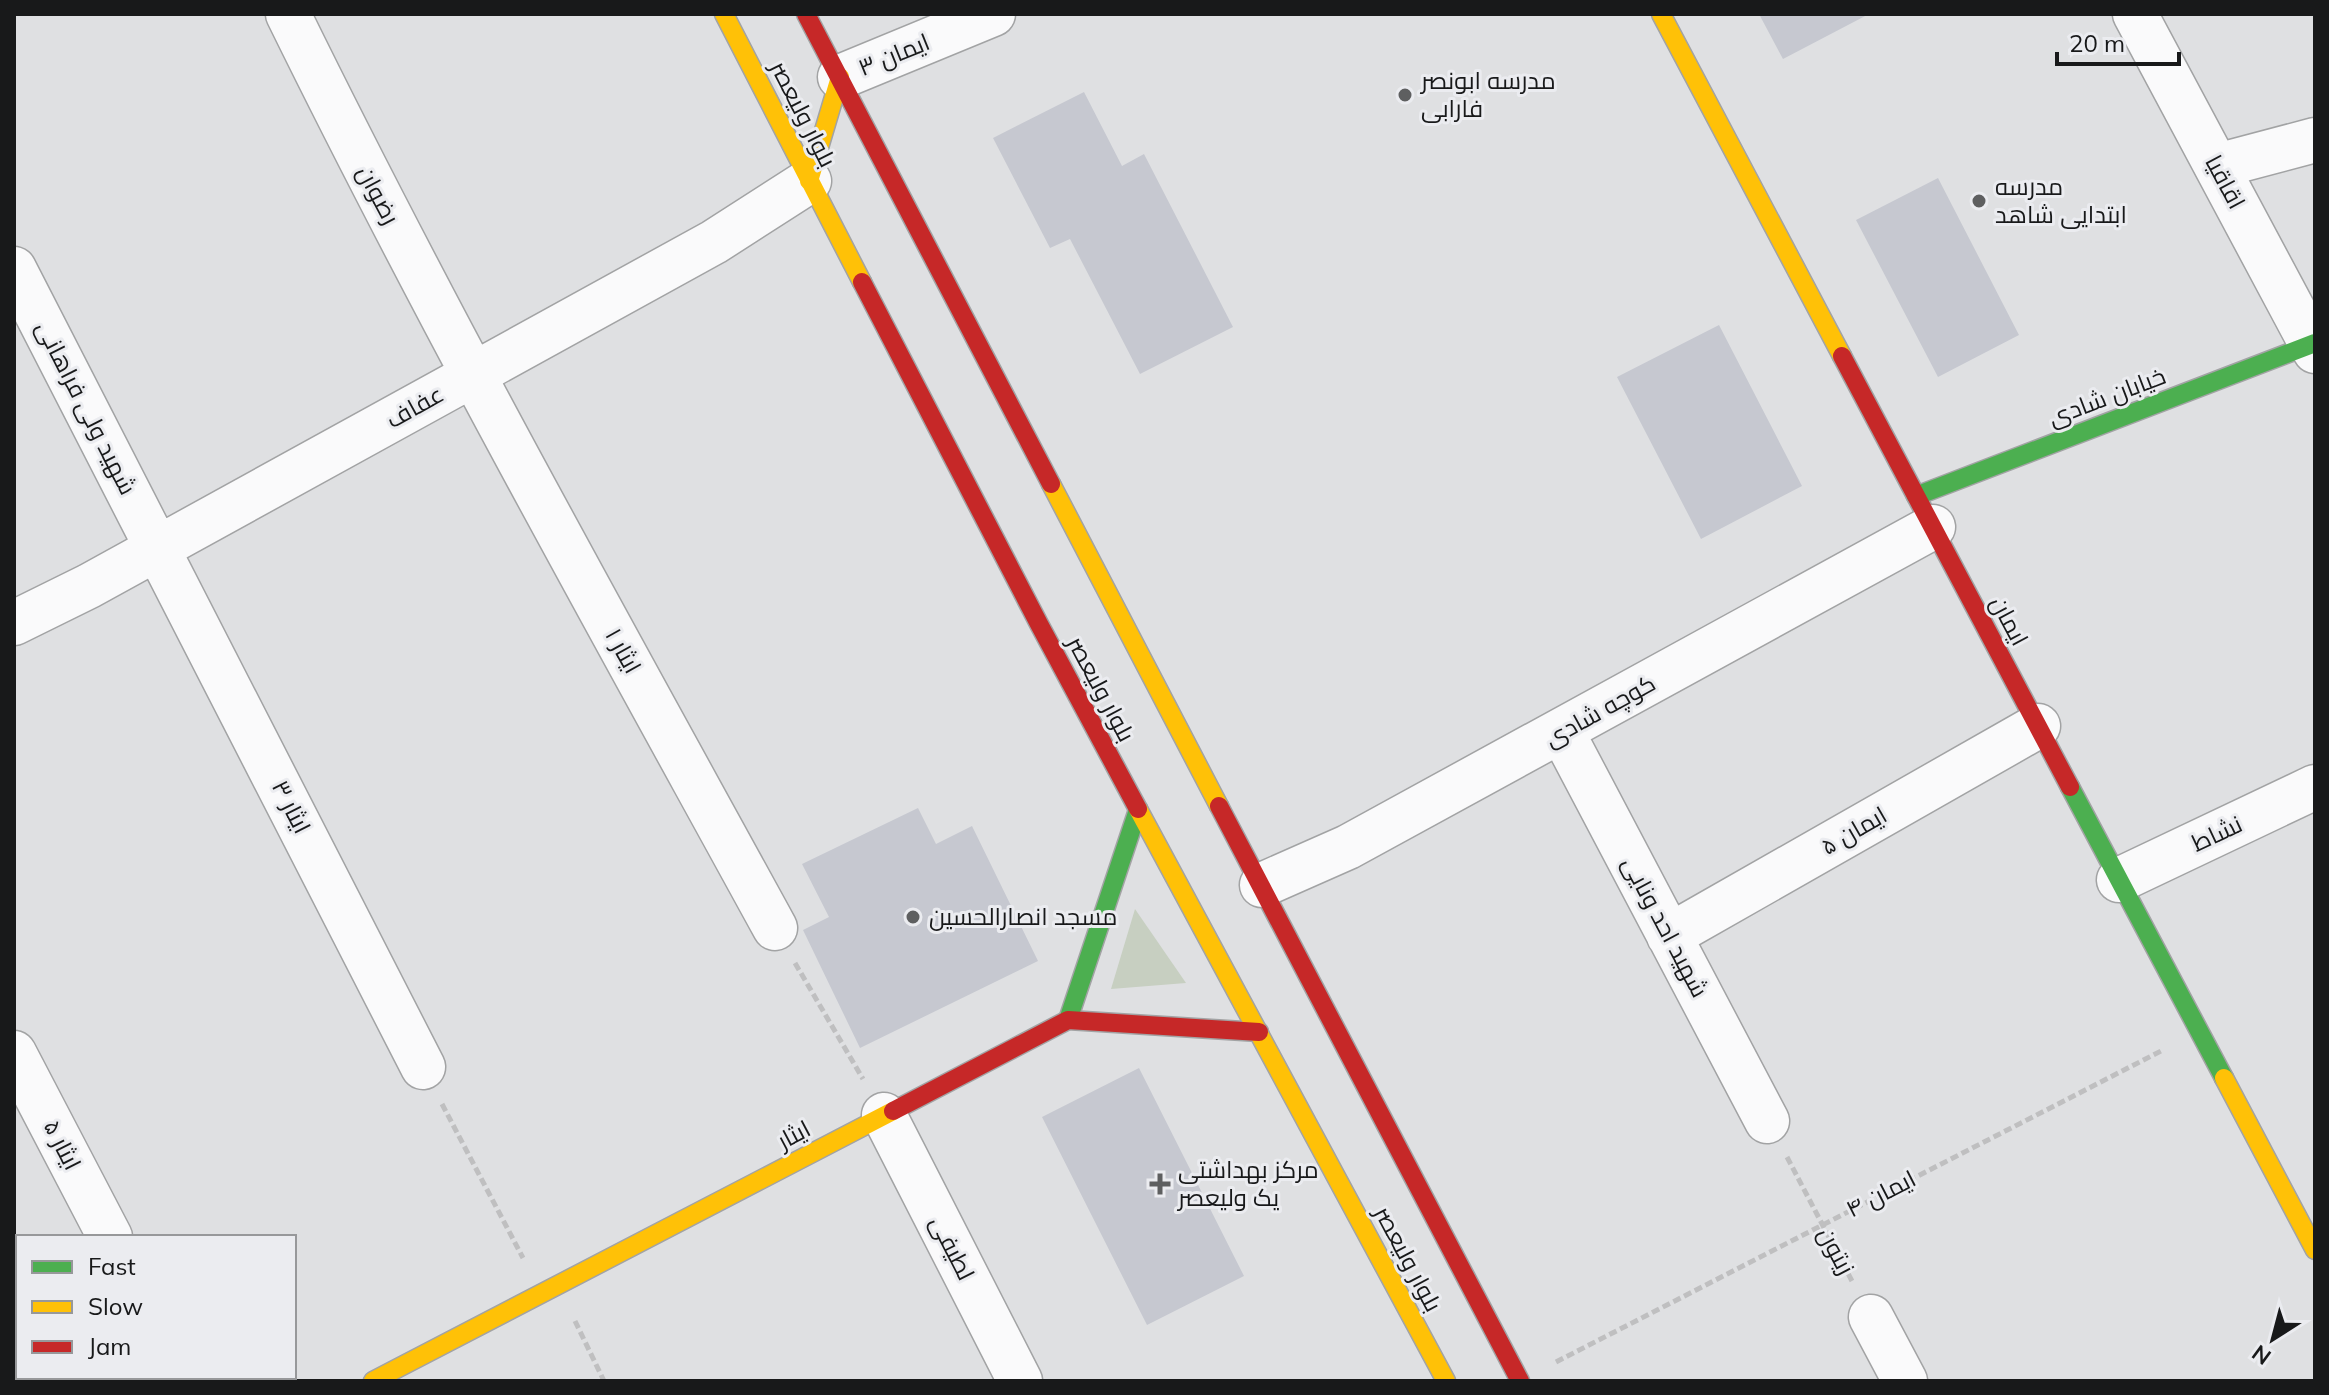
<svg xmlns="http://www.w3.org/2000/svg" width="2329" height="1395" font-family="Mulish,Cairo,sans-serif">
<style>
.green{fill:#c7cfc1}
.building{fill:#c6c8d0}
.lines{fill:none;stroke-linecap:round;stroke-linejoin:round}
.street-casing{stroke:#a2a3a4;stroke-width:47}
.fast-casing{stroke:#a2a3a4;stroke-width:21}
.slow-casing{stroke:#a2a3a4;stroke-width:21}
.jam-casing{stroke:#a2a3a4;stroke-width:21}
.path{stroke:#bfbfc0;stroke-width:5;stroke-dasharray:8 4;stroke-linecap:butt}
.street{stroke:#fafafb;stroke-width:44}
.fast{stroke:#4caf50;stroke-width:18}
.slow{stroke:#ffc107;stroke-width:18}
.jam{stroke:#c62828;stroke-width:18}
.poi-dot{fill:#5e5f60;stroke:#ebecf0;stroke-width:3}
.labels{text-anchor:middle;stroke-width:6;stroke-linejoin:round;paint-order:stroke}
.street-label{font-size:24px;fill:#18191a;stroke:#ebecf0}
.poi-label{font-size:24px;fill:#18191a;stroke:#ebecf0;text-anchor:start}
</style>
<rect width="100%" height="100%" fill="#dfe0e2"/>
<path class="green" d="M 1135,909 L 1186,983 L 1111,989 Z"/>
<path class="building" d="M 1759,14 L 1869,14 L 1783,59 Z
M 1084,92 L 1122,166 L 1144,154 L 1233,327 L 1140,374 L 1070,239 L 1050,248 L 993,138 Z
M 1938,178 L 2019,335 L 1938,377 L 1856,220 Z
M 1719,325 L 1802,486 L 1701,539 L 1617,377 Z
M 918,808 L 936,844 L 972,826 L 1038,961 L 860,1048 L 803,930 L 829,917 L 802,864 Z
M 1139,1068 L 1244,1276 L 1147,1325 L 1042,1117 Z"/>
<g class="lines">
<defs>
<path id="street" d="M 288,14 C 440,324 609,625 775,928
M 2135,14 L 2315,351
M 840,77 L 993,14
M 2217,166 L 2315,140
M 14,269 L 423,1067
M 14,623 L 89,586 L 714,242 L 809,181
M 1562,732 L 1767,1121
M 2119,880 L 2315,787
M 1262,885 L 1348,847 L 1933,527
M 1669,936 L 2038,726
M 14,1053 L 110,1237
M 884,1115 L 1020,1381
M 1871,1317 L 1905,1381"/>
<path id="fast" d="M 1916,496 L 2315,343
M 2070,787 L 2224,1078
M 1068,1020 L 1138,810"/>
<path id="slow" d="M 724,14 L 862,282
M 1661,14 L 1842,356
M 809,181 L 840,77
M 1051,484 L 1219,806
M 1138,809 L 1446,1381
M 2224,1078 L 2315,1250
M 373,1381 L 893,1111"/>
<path id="jam" d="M 806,14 L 1051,484
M 862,282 L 1039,624 L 1138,809
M 1842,356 L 2070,787
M 1219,806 L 1520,1381
M 893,1111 L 1068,1020 L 1259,1032"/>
</defs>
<use href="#street" class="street-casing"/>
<use href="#fast" class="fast-casing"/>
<use href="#slow" class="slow-casing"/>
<use href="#jam" class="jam-casing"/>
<path class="path" d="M 795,963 L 863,1079
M 442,1104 L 523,1258
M 1787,1157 L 1853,1283
M 575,1321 L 604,1381
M 1556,1362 L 2163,1050
M 190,1377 L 192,1381"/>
<use href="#street" class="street"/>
<use href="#fast" class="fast"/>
<use href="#slow" class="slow"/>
<use href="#jam" class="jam"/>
</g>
<g class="poi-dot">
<circle cx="1405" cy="95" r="8"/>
<circle cx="1979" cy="201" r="8"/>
<circle cx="913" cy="917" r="8"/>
<path d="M1156 1172h8v8h8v8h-8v8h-8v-8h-8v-8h8z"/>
</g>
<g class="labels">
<g class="street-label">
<text transform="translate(894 55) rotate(-22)" y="8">ایمان ۳</text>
<text transform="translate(803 114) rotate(63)" y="8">بلوار ولیعصر</text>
<text transform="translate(2225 182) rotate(62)" y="8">اقاقیا</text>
<text transform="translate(378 195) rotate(62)" y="8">رضوان</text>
<text transform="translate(2107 397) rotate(-21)" y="8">خیابان شادی</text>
<text transform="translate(415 407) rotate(-29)" y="8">عفاف</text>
<text transform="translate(86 408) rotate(63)" y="8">شهید ولی فراهانی</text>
<text transform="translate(2009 621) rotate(62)" y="8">ایمان</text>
<text transform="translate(623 651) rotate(61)" y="8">ایثار ۱</text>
<text transform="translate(1101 689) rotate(62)" y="8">بلوار ولیعصر</text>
<text transform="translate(1600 711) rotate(-29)" y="8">کوچه شادی</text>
<text transform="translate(291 807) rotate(63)" y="8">ایثار ۳</text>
<text transform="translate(1854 831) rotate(-30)" y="8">ایمان ۵</text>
<text transform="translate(2217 834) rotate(-25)" y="8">نشاط</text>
<text transform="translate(1665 927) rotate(62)" y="8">شهید احد ونایی</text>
<text transform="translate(794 1135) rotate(-28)" y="8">ایثار</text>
<text transform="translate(62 1145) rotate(63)" y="8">ایثار ۵</text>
<text transform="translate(1881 1194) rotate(-27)" y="8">ایمان ۴</text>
<text transform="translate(952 1248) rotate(63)" y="8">لطیفی</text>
<text transform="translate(1836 1251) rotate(62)" y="8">زیتون</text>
<text transform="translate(1408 1259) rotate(62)" y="8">بلوار ولیعصر</text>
</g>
<g class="poi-label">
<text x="1421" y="89">مدرسه ابونصر<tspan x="1421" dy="28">فارابی</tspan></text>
<text x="1995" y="195">مدرسه<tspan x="1995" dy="28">ابتدایی شاهد</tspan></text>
<text x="929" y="925">مسجد انصارالحسین</text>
<text x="1178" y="1178">مرکز بهداشتی<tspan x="1178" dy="28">یک ولیعصر</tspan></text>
</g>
</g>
<rect width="2329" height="1395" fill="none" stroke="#18191a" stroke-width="32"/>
<rect x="16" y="1235" width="280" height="144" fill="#ebecf0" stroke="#97989a" stroke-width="2"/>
<rect x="32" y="1261" width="40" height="12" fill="#4caf50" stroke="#97989a" stroke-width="2"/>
<text x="88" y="1275" font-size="24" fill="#18191a">Fast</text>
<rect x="32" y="1301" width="40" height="12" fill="#ffc107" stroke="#97989a" stroke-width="2"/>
<text x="88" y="1315" font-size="24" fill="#18191a">Slow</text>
<rect x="32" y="1341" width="40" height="12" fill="#c62828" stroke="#97989a" stroke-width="2"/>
<text x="88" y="1355" font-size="24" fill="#18191a">Jam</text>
<g transform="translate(2273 1339) rotate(216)" stroke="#ebecf0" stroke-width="6" paint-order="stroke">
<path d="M0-6L14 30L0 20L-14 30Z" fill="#18191a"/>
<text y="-12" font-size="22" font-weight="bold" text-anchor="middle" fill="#18191a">N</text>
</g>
<path d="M2057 52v12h122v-12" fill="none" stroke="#18191a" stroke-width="4"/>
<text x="2069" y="52" font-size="24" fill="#18191a" stroke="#ebecf0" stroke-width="6" paint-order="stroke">20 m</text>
</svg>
